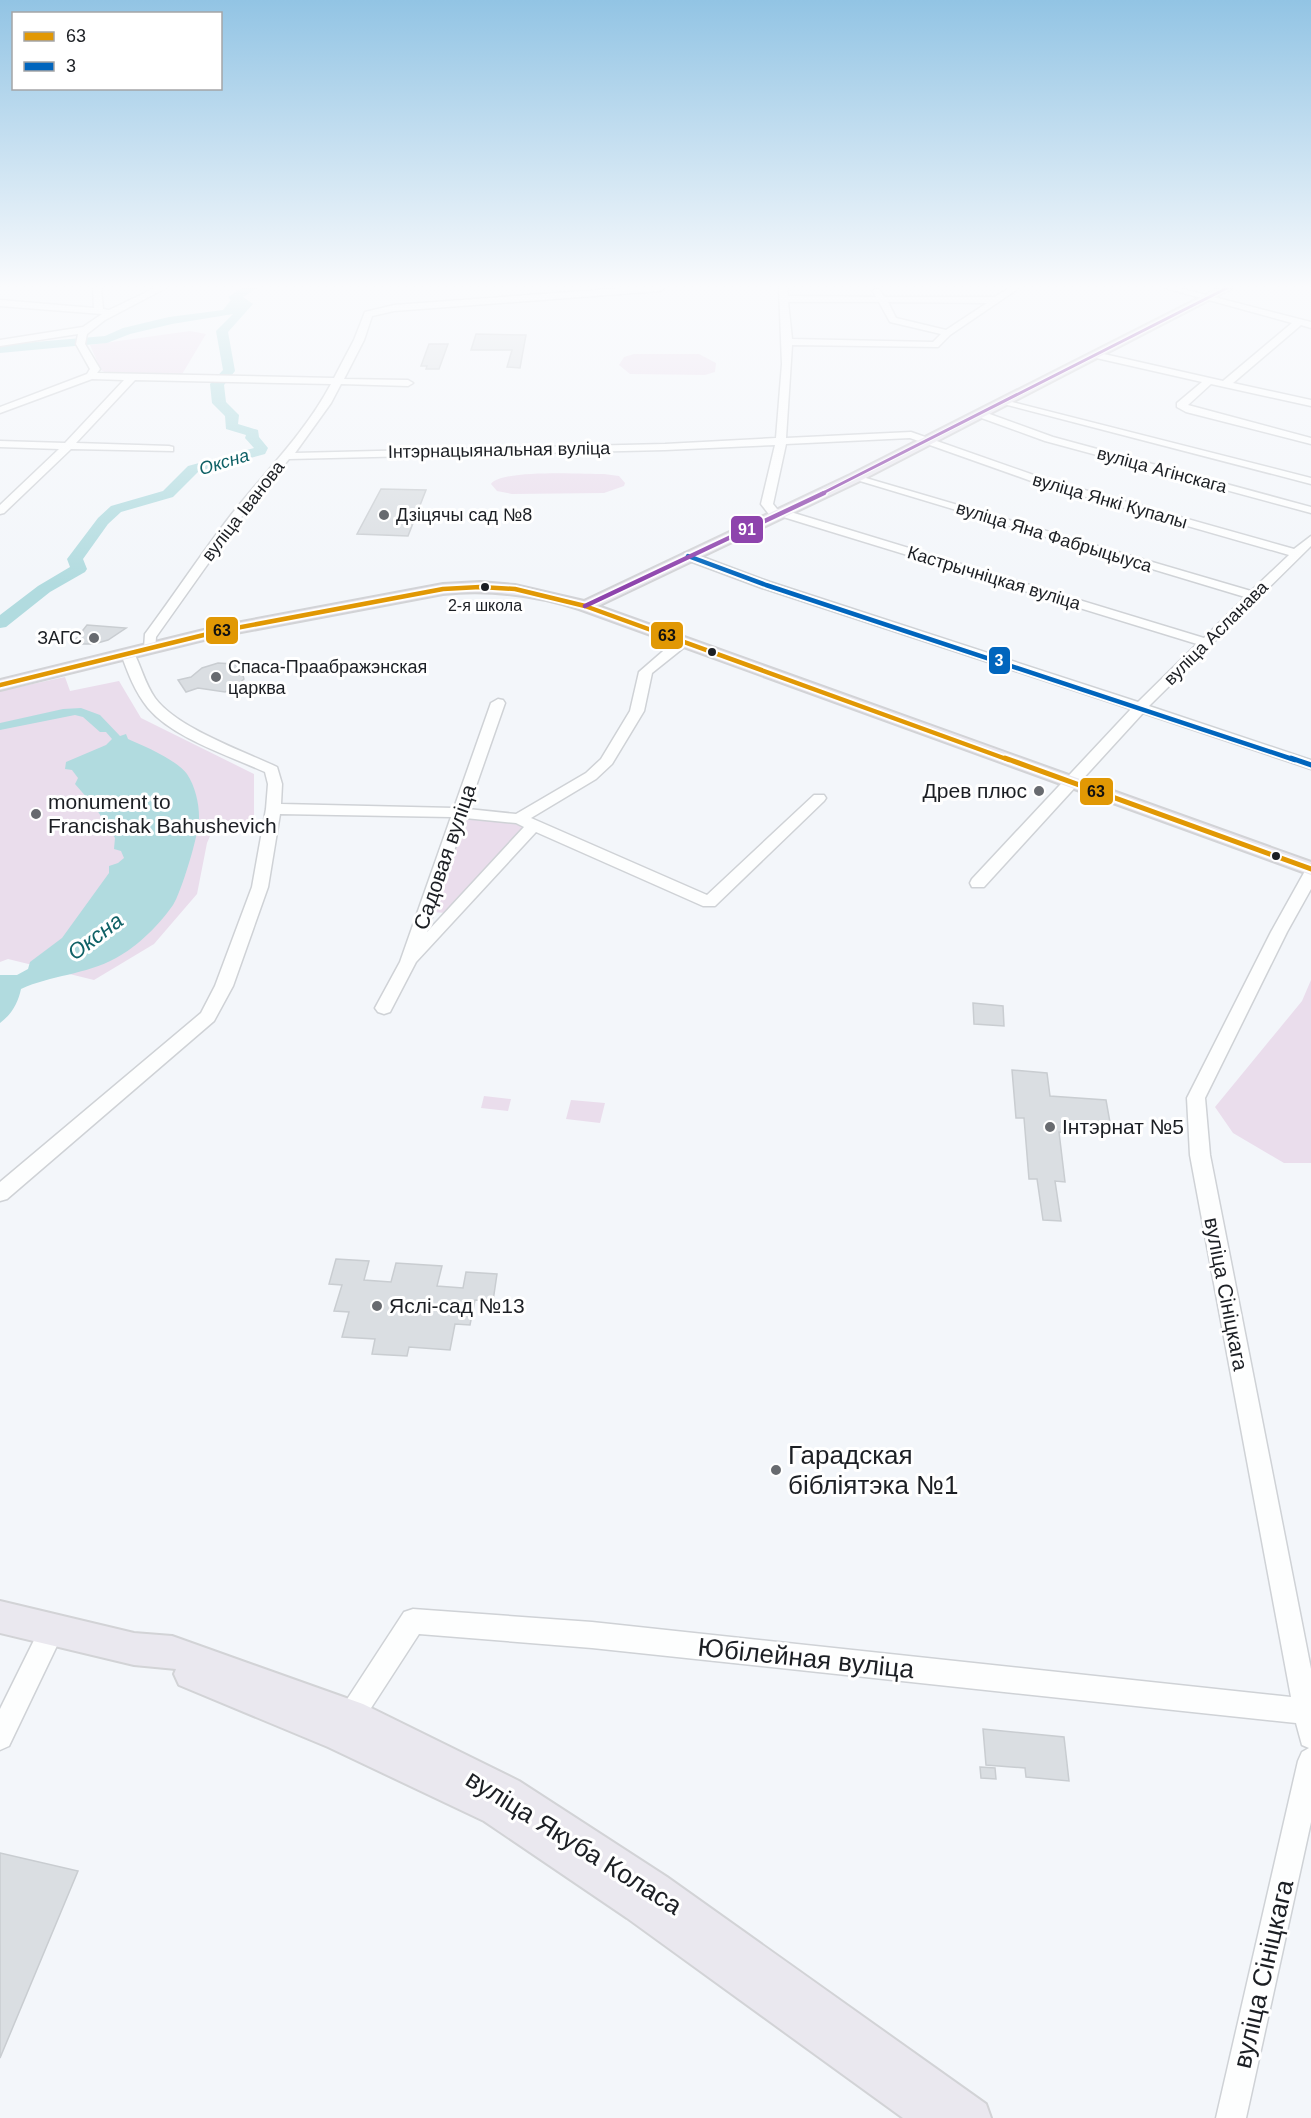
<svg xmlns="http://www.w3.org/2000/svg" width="1311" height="2118" font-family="Arial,sans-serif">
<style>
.green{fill:#eaddec}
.water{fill:#b1dbdf}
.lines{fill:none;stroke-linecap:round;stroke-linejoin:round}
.river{fill:#b1dbdf;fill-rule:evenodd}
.building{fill:#dadee2;stroke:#c9cdd1;stroke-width:1.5}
.minor-casing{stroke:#cfd2d6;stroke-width:3}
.major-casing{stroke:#d2d3d6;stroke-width:4}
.minor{fill:#fdfefe;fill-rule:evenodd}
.major{fill:#eae8ef;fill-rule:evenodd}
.bus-1-far1-casing{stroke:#fff;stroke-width:8}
.bus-1-casing{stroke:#fff;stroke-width:9}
.bus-2-far1-casing{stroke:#fff;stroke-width:8}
.bus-2-casing{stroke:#fff;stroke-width:9}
.bus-3-far1-casing{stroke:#fff;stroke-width:5}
.bus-3-casing{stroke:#fff;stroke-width:8}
.bus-1-far1{stroke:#e19804;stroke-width:4.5}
.bus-1{stroke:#e19804;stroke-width:5}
.bus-2-far1{stroke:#0065bd;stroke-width:4.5}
.bus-2{stroke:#0065bd;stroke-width:5}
.bus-3-far1{stroke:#8e44ad;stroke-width:3}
.bus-3{stroke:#8e44ad;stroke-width:4.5}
.poi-dot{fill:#676a6f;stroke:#fff;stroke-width:2}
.bus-dot{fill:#1c1f24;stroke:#fff;stroke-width:2}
.labels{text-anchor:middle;stroke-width:6;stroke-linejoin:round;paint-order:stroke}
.far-bus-label{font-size:16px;fill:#1c1f24;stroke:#fff}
.far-street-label{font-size:18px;fill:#1c1f24;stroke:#fff}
.far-water-label{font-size:18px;font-style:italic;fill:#0f6166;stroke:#fff}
.far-poi-label{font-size:18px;fill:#1c1f24;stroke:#fff;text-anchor:start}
.poi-label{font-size:21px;fill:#1c1f24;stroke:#fff;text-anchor:start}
.street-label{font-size:21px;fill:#1c1f24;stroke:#fff}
.water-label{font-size:22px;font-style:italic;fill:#0f6166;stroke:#fff}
.near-poi-label{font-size:26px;fill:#1c1f24;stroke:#fff;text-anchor:start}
.near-street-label{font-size:26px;fill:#1c1f24;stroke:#fff}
.line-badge{stroke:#fff;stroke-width:2}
.badge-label{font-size:16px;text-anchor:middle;font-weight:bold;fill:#fff}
.pale-badge-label{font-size:16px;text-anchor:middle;font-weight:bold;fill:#111}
</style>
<rect width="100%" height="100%" fill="#f3f6fa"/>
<path class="green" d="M 190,331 L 206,334 L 181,376 L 109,375 L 101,370 L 90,345 Z
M 634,354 L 699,354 L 716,363 L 715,372 L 705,375 L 630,374 L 619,365 L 624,357 Z
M 604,474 L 619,476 L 625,483 L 624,486 L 604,493 L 512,494 L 497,491 L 491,484 C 501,469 583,474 604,474 Z
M 65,677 L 70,691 L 119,681 L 141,718 L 254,774 L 254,824 L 213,829 L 207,843 L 197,894 L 154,944 L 94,980 L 8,959 L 0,962 L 0,691 Z
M 465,817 L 508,821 L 523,827 L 446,913 L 431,912 Z
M 1311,980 L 1311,1163 L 1284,1163 L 1233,1133 L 1215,1107 L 1302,1001 Z
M 484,1096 L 511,1099 L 508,1111 L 481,1108 Z
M 571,1100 L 605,1103 L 600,1123 L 566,1119 Z"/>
<path class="water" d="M 81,708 L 100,715 L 120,736 L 126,734 L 128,739 C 144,746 177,760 187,774 C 195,786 199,803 199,817 C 200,831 181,893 173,905 C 160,924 137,947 116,958 C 85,975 51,975 21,989 C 18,1003 12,1014 0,1023 L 0,975 L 17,975 L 28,969 L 30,962 L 62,938 L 109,873 L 109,866 L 118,863 L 124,858 L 121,851 L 114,849 L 115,838 L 95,807 L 75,784 L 78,778 L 72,770 L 65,769 L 66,762 L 106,745 L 112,739 L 106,732 L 100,732 L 83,717 L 75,715 L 0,730 L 0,723 L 63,709 Z"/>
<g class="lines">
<path class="river" d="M 242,288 L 257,288 L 243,297 L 253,304 L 228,332 L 235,371 L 224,385 L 226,402 L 239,415 L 238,424 L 258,430 L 259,437 L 268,448 L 265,454 L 198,472 L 173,497 L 121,512 L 108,524 L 83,559 L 87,569 L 85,572 L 50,592 L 6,627 L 0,628 L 0,615 L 38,586 L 70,567 L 67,559 L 98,518 L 111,506 L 163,491 L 188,466 L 254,448 L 245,438 L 246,435 L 226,429 L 225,416 L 212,403 L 210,384 L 223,370 L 216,331 L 233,314 L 172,324 L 130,334 L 107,343 L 0,353 L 0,345 L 105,336 L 123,328 L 169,317 L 223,310 L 231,300 L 228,297 Z"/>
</g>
<path class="building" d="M 476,334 L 526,335 L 520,368 L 507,367 L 512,350 L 471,350 Z
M 429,344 L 448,344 L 439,369 L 426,369 L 427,366 L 421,366 Z
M 381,489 L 426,490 L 408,536 L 357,534 Z
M 87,625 L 126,628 L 108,640 L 94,644 L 72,644 Z
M 218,663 L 234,664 L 241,669 L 244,679 L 235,687 L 225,692 L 198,688 L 186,692 L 178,680 L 191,677 L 202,668 Z
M 973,1003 L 1003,1006 L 1004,1026 L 974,1024 Z
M 1012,1070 L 1047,1073 L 1050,1096 L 1106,1100 L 1111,1128 L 1074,1125 L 1075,1133 L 1059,1132 L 1065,1182 L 1055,1181 L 1061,1221 L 1043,1220 L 1037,1179 L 1029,1179 L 1024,1118 L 1016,1118 Z
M 336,1259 L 369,1261 L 364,1280 L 391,1282 L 396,1263 L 442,1266 L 437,1286 L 463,1288 L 466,1272 L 497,1274 L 493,1301 L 475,1300 L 470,1325 L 455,1324 L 450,1350 L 409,1347 L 407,1356 L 372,1354 L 375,1339 L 342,1337 L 349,1312 L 334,1311 L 342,1285 L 329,1284 Z
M 983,1729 L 1064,1737 L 1069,1781 L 1026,1777 L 1025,1768 L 986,1765 Z
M 980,1767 L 995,1768 L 996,1779 L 981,1778 Z
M 0,1853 L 78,1871 L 0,2058 Z"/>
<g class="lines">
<defs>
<path id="minor" d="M 93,288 L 101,288 L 103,309 L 109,310 L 155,288 L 166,288 L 105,320 L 87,334 L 85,344 L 100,369 L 97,373 L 334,378 L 354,340 L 365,312 L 394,305 L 625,288 L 664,288 L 660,291 L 394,311 L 372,316 L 364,340 L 344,379 L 408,380 L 413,383 L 408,386 L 341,384 L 331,403 L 295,453 L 665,444 L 776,438 L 782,364 L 779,288 L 787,288 L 788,296 L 876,297 L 873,291 L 877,288 L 885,297 L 995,297 L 1009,288 L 1019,288 L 950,335 L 938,347 L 792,345 L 786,438 L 911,432 L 1042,478 L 1294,549 L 1311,536 L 1311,546 L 1149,706 L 1311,760 L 1311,769 L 1143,713 L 984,887 L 972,887 L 970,883 L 972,879 L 1131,709 L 762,588 L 684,559 L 684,553 L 692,553 L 770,582 L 1138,702 L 1197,644 L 780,516 L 771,517 L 761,504 L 775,445 L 665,450 L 289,459 L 239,520 L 156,637 L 155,651 L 145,651 L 144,648 L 145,634 C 174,595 201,554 231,515 C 265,472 305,433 331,384 L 135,380 L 76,443 L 169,446 L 173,447 L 173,451 L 71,449 L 4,513 L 0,514 L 0,505 L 59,449 L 0,447 L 0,441 L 65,443 L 124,380 L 92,379 L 0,413 L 0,407 L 87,374 L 90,369 L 76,344 L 78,334 L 0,346 L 0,340 L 83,327 L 102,314 L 0,306 L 0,300 L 94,308 ZM 788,302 L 879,302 L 890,322 L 941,334 L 933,342 L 792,339 ZM 888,302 L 987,303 L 946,330 L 896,318 ZM 910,438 L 1034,482 L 1289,555 L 1251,591 L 859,476 L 855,475 L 850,478 L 1245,597 L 1204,638 L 784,510 L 777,509 L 773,504 L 786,444 Z
M 1165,288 L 1179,288 L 1311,322 L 1311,328 L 1301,325 L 1233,383 L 1311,400 L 1311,406 L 1211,384 L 1188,405 L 1311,438 L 1311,444 L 1186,412 L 1177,407 L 1177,403 L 1202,382 L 1092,357 L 1090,355 L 1095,352 L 1223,381 L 1292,323 Z
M 1000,399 L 1311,478 L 1311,484 L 1000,403 Z
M 976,412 L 984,412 L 1053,437 L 1311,507 L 1311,513 L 1045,441 L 976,416 Z
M 682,638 L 687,639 L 688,642 L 687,645 L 652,673 L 644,711 L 612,764 L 596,779 L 531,818 L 707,895 L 814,795 L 824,795 L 826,798 L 824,801 L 715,906 L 703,906 L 536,832 L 416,962 L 390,1012 L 384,1014 L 378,1012 L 375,1008 L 400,962 L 451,817 L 280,814 L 268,887 L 233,986 L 214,1021 L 7,1199 L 0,1201 L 0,1182 L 201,1013 L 215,986 L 252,887 L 266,809 L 268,784 L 265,772 C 230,756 173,738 148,708 C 135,692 128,673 121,654 L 123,651 L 133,651 C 141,666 145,684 155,698 C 177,728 243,751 277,767 L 282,784 L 281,804 L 454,808 L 491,703 L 498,699 L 503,700 L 505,703 L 468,809 L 516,814 L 586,773 L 601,759 L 630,711 L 639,672 L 677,639 ZM 465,818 L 516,823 L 524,827 L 427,932 Z
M 1311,870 L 1311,889 L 1287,932 L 1205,1098 L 1210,1155 L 1311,1669 L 1311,1822 L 1246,2118 L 1216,2118 L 1298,1761 L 1302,1752 L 1309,1748 L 1302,1745 L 1296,1723 L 592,1648 L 419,1634 L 360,1725 L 351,1729 L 342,1725 L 338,1716 L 342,1707 L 404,1612 L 413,1609 L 592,1622 L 1291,1697 L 1190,1155 L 1187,1098 L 1271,932 L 1305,871 Z
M 53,1617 L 62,1620 L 65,1629 L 9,1746 L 0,1750 L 0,1709 L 44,1620 Z"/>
<path id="major" d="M 1219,288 L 1232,288 L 860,481 L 598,606 L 1311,862 L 1311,875 L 579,609 C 534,595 490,589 443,594 L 220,636 L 0,690 L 0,680 L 220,626 L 443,584 L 480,582 L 515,585 L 584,601 L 850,475 Z
M 0,1601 L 134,1633 L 172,1636 L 363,1704 L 519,1781 L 667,1877 L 986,2104 L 991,2118 L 903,2118 L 627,1918 L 484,1821 L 328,1747 L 179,1685 L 174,1674 L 176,1669 L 134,1665 L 0,1633 Z"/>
</defs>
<use href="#minor" class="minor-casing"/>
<use href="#major" class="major-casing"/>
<use href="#minor" class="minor"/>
<use href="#major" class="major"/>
<defs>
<path id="bus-1-far1" d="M 0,685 L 220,631 L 443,589 L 480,587 L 515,589 L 585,606 L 1009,760"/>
<path id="bus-1" d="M 1005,758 L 1311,869"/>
<path id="bus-2-far1" d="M 688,556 L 766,585 L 1295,760"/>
<path id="bus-2" d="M 1291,758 L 1311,765"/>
<path id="bus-3-far1" d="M 821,494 L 1227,288"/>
<path id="bus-3" d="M 585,606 L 824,493"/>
</defs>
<use href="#bus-1-far1" class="bus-1-far1-casing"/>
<use href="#bus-1" class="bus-1-casing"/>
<use href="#bus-2-far1" class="bus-2-far1-casing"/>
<use href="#bus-2" class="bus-2-casing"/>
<use href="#bus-3-far1" class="bus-3-far1-casing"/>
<use href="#bus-3" class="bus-3-casing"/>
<use href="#bus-1-far1" class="bus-1-far1"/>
<use href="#bus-1" class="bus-1"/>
<use href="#bus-2-far1" class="bus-2-far1"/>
<use href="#bus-2" class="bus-2"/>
<use href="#bus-3-far1" class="bus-3-far1"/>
<use href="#bus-3" class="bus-3"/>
</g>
<linearGradient id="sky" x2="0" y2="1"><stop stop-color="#92c4e4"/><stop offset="0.49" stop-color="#fafbfd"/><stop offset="1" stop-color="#fafbfd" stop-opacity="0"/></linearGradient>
<rect width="1311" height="585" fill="url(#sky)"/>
<g class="poi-dot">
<circle cx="384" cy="515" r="6"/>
<circle cx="94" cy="638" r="6"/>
<circle cx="216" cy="677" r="6"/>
<circle cx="1039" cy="791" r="6"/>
<circle cx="36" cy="814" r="6"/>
<circle cx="1050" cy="1127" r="6"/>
<circle cx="377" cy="1306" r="6"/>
<circle cx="776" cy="1470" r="6"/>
</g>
<g class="bus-dot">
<circle cx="485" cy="587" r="5"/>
<circle cx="712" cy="652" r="5"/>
<circle cx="1276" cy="856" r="5"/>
</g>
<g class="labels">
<g class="far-bus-label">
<text x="485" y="611">2-я школа</text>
</g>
<g class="far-street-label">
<text transform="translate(499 450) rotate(-1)" y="6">Інтэрнацыянальная вуліца</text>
<text transform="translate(1162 470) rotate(15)" y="6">вуліца Агінскага</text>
<text transform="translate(1110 501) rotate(16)" y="6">вуліца Янкі Купалы</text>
<text transform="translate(243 511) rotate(-52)" y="6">вуліца Іванова</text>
<text transform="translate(1054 537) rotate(17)" y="6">вуліца Яна Фабрыцыуса</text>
<text transform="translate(994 578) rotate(17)" y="6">Кастрычніцкая вуліца</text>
<text transform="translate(1216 633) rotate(-45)" y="6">вуліца Асланава</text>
</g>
<g class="far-water-label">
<text transform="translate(224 462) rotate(-17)" y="6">Оксна</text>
</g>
<g class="far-poi-label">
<text x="396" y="521">Дзіцячы сад №8</text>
<text x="82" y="644" text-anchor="end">ЗАГС</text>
<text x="228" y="673">Спаса-Праабражэнская<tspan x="228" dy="21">царква</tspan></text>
</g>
<g class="poi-label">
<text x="1027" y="798" text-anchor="end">Древ плюс</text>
<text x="48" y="809">monument to<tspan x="48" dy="24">Francishak Bahushevich</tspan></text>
<text x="1062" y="1134">Інтэрнат №5</text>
<text x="389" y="1313">Яслі-сад №13</text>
</g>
<g class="street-label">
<text transform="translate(445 857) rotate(-71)" y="7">Садовая вуліца</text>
<text transform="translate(1226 1294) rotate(79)" y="7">вуліца Сініцкага</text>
</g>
<g class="water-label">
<text transform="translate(95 936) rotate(-37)" y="8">Оксна</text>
</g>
<g class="near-poi-label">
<text x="788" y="1464">Гарадская<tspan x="788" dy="30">бібліятэка №1</tspan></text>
</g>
<g class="near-street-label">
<text transform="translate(806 1658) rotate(6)" y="9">Юбілейная вуліца</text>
<text transform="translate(574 1842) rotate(32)" y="9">вуліца Якуба Коласа</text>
<text transform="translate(1263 1974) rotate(-77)" y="9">вуліца Сініцкага</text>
</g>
</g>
<g class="line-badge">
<rect x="730" y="515" width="34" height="29" rx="6" fill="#8e44ad"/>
<rect x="205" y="616" width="34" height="29" rx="6" fill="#e19804"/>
<rect x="650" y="621" width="34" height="29" rx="6" fill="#e19804"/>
<rect x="988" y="646" width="23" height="29" rx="6" fill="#0065bd"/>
<rect x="1079" y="777" width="35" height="29" rx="6" fill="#e19804"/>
</g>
<g class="badge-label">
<text x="747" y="535">91</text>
<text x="999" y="666">3</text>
</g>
<g class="pale-badge-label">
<text x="222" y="636">63</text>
<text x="667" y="641">63</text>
<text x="1096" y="797">63</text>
</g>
<rect x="12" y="12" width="210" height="78" fill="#ffffff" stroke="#a4a5a7" stroke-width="1.5"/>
<rect x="24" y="32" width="30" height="9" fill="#e19804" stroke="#a4a5a7" stroke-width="1.5"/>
<text x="66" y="42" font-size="18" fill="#1c1f24">63</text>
<rect x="24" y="62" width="30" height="9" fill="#0065bd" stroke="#a4a5a7" stroke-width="1.5"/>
<text x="66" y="72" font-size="18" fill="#1c1f24">3</text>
</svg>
